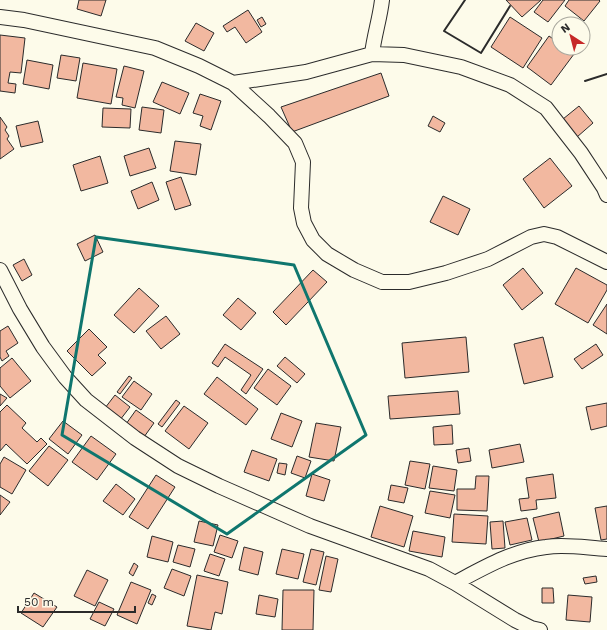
<svg xmlns="http://www.w3.org/2000/svg" width="607" height="630" font-family="'Work Sans',sans-serif">
<style>
.building{fill:#f2b8a0;stroke:#2b2b2b}
.lines{fill:none;stroke-linecap:round;stroke-linejoin:round}
.minor-casing{stroke:#2b2b2b;stroke-width:16}
.minor{stroke:#fdfbea;stroke-width:14}
.wall{stroke:#2b2b2b;stroke-width:2}
.marked{fill:none;stroke:#0f766e;stroke-width:3;stroke-linejoin:round}
</style>
<rect width="100%" height="100%" fill="#fdfbea"/>
<path class="building" d="M 79,0 L 106,0 L 101,16 L 77,9 Z
M 506,0 L 541,0 L 522,17 Z
M 543,0 L 565,0 L 548,22 L 534,12 Z
M 569,0 L 599,0 L 600,1 L 584,21 L 565,6 Z
M 248,10 L 262,32 L 246,43 L 235,27 L 227,32 L 223,26 Z
M 262,17 L 266,24 L 261,27 L 257,20 Z
M 510,17 L 542,38 L 523,68 L 491,47 Z
M 196,23 L 214,33 L 204,51 L 185,41 Z
M 0,35 L 25,38 L 21,73 L 10,72 L 8,83 L 16,84 L 15,93 L 0,91 Z
M 549,36 L 559,43 L 559,48 L 566,48 L 574,54 L 551,85 L 527,67 Z
M 61,55 L 80,58 L 76,81 L 57,78 Z
M 27,60 L 53,65 L 49,89 L 23,84 Z
M 83,63 L 117,69 L 111,104 L 77,98 Z
M 124,66 L 144,71 L 135,108 L 122,105 L 123,98 L 116,97 Z
M 381,73 L 389,96 L 292,132 L 281,107 Z
M 162,82 L 189,93 L 180,114 L 153,102 Z
M 200,94 L 221,101 L 211,130 L 200,126 L 203,116 L 193,113 Z
M 579,106 L 593,123 L 577,137 L 563,119 Z
M 142,107 L 164,110 L 161,133 L 139,130 Z
M 103,108 L 131,109 L 130,128 L 102,127 Z
M 433,116 L 445,123 L 440,132 L 428,126 Z
M 0,117 L 7,127 L 5,130 L 9,136 L 7,139 L 14,149 L 0,159 Z
M 38,121 L 43,142 L 21,147 L 16,126 Z
M 175,141 L 201,144 L 196,175 L 170,171 Z
M 149,148 L 156,168 L 130,176 L 124,156 Z
M 100,156 L 108,183 L 81,191 L 73,165 Z
M 550,158 L 572,186 L 544,208 L 523,179 Z
M 181,177 L 191,205 L 175,210 L 166,182 Z
M 152,182 L 159,200 L 138,209 L 131,191 Z
M 443,196 L 470,209 L 458,235 L 430,222 Z
M 95,235 L 103,252 L 85,261 L 77,244 Z
M 24,259 L 32,275 L 22,281 L 13,265 Z
M 523,268 L 543,293 L 522,310 L 503,285 Z
M 576,268 L 607,285 L 607,290 L 588,323 L 555,304 Z
M 313,270 L 327,282 L 286,325 L 273,312 Z
M 139,288 L 159,306 L 134,333 L 114,315 Z
M 238,298 L 256,313 L 241,330 L 223,315 Z
M 607,304 L 607,334 L 593,325 Z
M 166,316 L 180,334 L 161,349 L 146,331 Z
M 8,326 L 18,343 L 6,351 L 9,356 L 2,361 L 0,357 L 0,331 Z
M 89,329 L 107,347 L 98,355 L 106,363 L 92,376 L 67,351 Z
M 466,337 L 469,372 L 405,378 L 402,343 Z
M 543,337 L 553,377 L 524,384 L 514,344 Z
M 225,344 L 263,369 L 246,394 L 241,390 L 251,375 L 225,357 L 218,367 L 212,363 Z
M 596,344 L 603,355 L 582,369 L 574,359 Z
M 285,357 L 305,374 L 297,383 L 277,366 Z
M 12,358 L 31,381 L 10,398 L 0,386 L 0,368 Z
M 268,369 L 291,386 L 277,405 L 254,388 Z
M 129,376 L 132,378 L 120,394 L 117,392 Z
M 217,377 L 258,409 L 246,425 L 204,394 Z
M 134,381 L 152,394 L 141,410 L 122,397 Z
M 458,391 L 460,414 L 390,419 L 388,396 Z
M 0,394 L 7,398 L 0,406 Z
M 115,395 L 130,407 L 120,420 L 105,408 Z
M 176,400 L 180,403 L 162,427 L 158,424 Z
M 607,403 L 607,426 L 591,430 L 586,407 Z
M 7,405 L 26,423 L 22,428 L 37,442 L 41,438 L 47,444 L 27,464 L 6,444 L 0,451 L 0,412 Z
M 184,406 L 208,423 L 189,449 L 165,431 Z
M 136,410 L 154,423 L 144,437 L 126,424 Z
M 281,413 L 302,421 L 292,447 L 271,439 Z
M 63,421 L 82,435 L 68,454 L 49,439 Z
M 316,423 L 341,427 L 334,461 L 309,457 Z
M 452,425 L 453,444 L 434,445 L 433,427 Z
M 91,436 L 116,454 L 97,480 L 72,462 Z
M 520,444 L 524,462 L 492,468 L 489,450 Z
M 49,446 L 68,460 L 48,486 L 29,471 Z
M 469,448 L 471,461 L 458,463 L 456,450 Z
M 252,450 L 277,459 L 269,481 L 244,472 Z
M 297,456 L 311,461 L 305,478 L 291,473 Z
M 4,457 L 26,470 L 12,494 L 0,487 L 0,464 Z
M 410,461 L 430,464 L 425,489 L 405,485 Z
M 279,463 L 287,464 L 285,475 L 277,473 Z
M 433,466 L 457,470 L 454,491 L 429,488 Z
M 312,474 L 330,480 L 324,501 L 306,496 Z
M 553,474 L 556,498 L 536,500 L 537,509 L 521,511 L 519,499 L 529,498 L 526,478 Z
M 156,475 L 175,487 L 148,529 L 129,517 Z
M 476,476 L 489,476 L 487,511 L 457,510 L 457,489 L 475,489 Z
M 116,484 L 135,499 L 123,515 L 103,501 Z
M 391,485 L 408,488 L 404,503 L 388,500 Z
M 430,491 L 455,495 L 450,518 L 425,513 Z
M 0,495 L 10,502 L 0,515 Z
M 380,506 L 413,516 L 404,547 L 371,537 Z
M 607,506 L 607,539 L 601,540 L 595,508 Z
M 559,512 L 564,536 L 539,542 L 533,518 Z
M 454,514 L 488,516 L 486,544 L 452,542 Z
M 527,518 L 532,540 L 510,545 L 505,522 Z
M 199,521 L 218,525 L 213,546 L 194,542 Z
M 503,521 L 505,548 L 492,549 L 490,522 Z
M 413,531 L 445,537 L 442,557 L 409,551 Z
M 220,535 L 238,541 L 232,558 L 214,552 Z
M 152,536 L 173,542 L 168,562 L 147,557 Z
M 178,545 L 195,549 L 190,567 L 173,562 Z
M 244,547 L 263,552 L 258,575 L 239,570 Z
M 282,549 L 304,554 L 298,579 L 276,574 Z
M 311,549 L 324,552 L 316,585 L 303,582 Z
M 210,554 L 225,559 L 219,576 L 204,571 Z
M 326,556 L 338,559 L 331,592 L 319,590 Z
M 134,563 L 138,566 L 133,576 L 129,573 Z
M 172,569 L 191,576 L 184,596 L 164,588 Z
M 87,570 L 108,580 L 95,606 L 74,596 Z
M 197,575 L 228,582 L 222,614 L 215,612 L 211,630 L 187,626 Z
M 596,576 L 597,582 L 585,584 L 583,578 Z
M 131,582 L 151,590 L 137,624 L 117,615 Z
M 542,588 L 553,588 L 554,603 L 542,603 Z
M 283,590 L 314,590 L 313,630 L 282,630 Z
M 34,593 L 57,607 L 43,627 L 21,613 Z
M 152,594 L 156,596 L 152,605 L 148,603 Z
M 259,595 L 278,599 L 275,617 L 256,614 Z
M 568,595 L 592,597 L 590,622 L 566,620 Z
M 99,602 L 114,609 L 105,626 L 90,619 Z"/>
<g class="lines">
<defs>
<path id="minor" d="M 0,17 L 24,20 L 155,48 L 199,66 L 233,83 L 269,116 L 295,143 L 303,162 L 301,208 L 304,223 L 313,240 L 327,254 L 354,270 L 382,282 L 409,282 L 446,273 L 488,259 L 531,237 L 544,234 L 557,237 L 607,262
M 372,54 C 374,36 380,18 382,0
M 233,83 L 306,72 L 372,54 L 404,55 L 461,67 L 510,85 L 546,108 L 581,153 L 604,188 L 607,195
M 0,270 L 20,309 L 43,347 L 65,377 L 86,400 L 135,438 L 178,466 L 219,486 L 310,526 L 429,569 L 455,583 L 515,620 L 531,628 L 540,630
M 455,583 C 485,567 512,551 546,547 C 566,544 587,548 607,549"/>
</defs>
<use href="#minor" class="minor-casing"/>
<use href="#minor" class="minor"/>
<path class="wall" d="M 465,0 L 444,31 L 481,53 L 510,6
M 585,81 L 607,74"/>
</g>
<path class="marked" d="M 96,237 L 294,265 L 366,435 L 227,534 L 62,435 Z"/>
<g transform="translate(571 36) rotate(324)"><circle r="19" fill="#fdfbea" stroke="#a9a89e"/>
<path d="M0-3L7 15L0 10L-7 15Z" fill="#c62828"/>
<text y="-6" font-size="11" font-weight="bold" text-anchor="middle" fill="#2b2b2b">N</text>
</g>
<path d="M18 606v6h117v-6" fill="none" stroke="#2b2b2b" stroke-width="2"/>
<text x="24" y="606" font-size="12" fill="#2b2b2b" stroke="#fdfbea" stroke-width="3" paint-order="stroke">50 m</text>
</svg>
